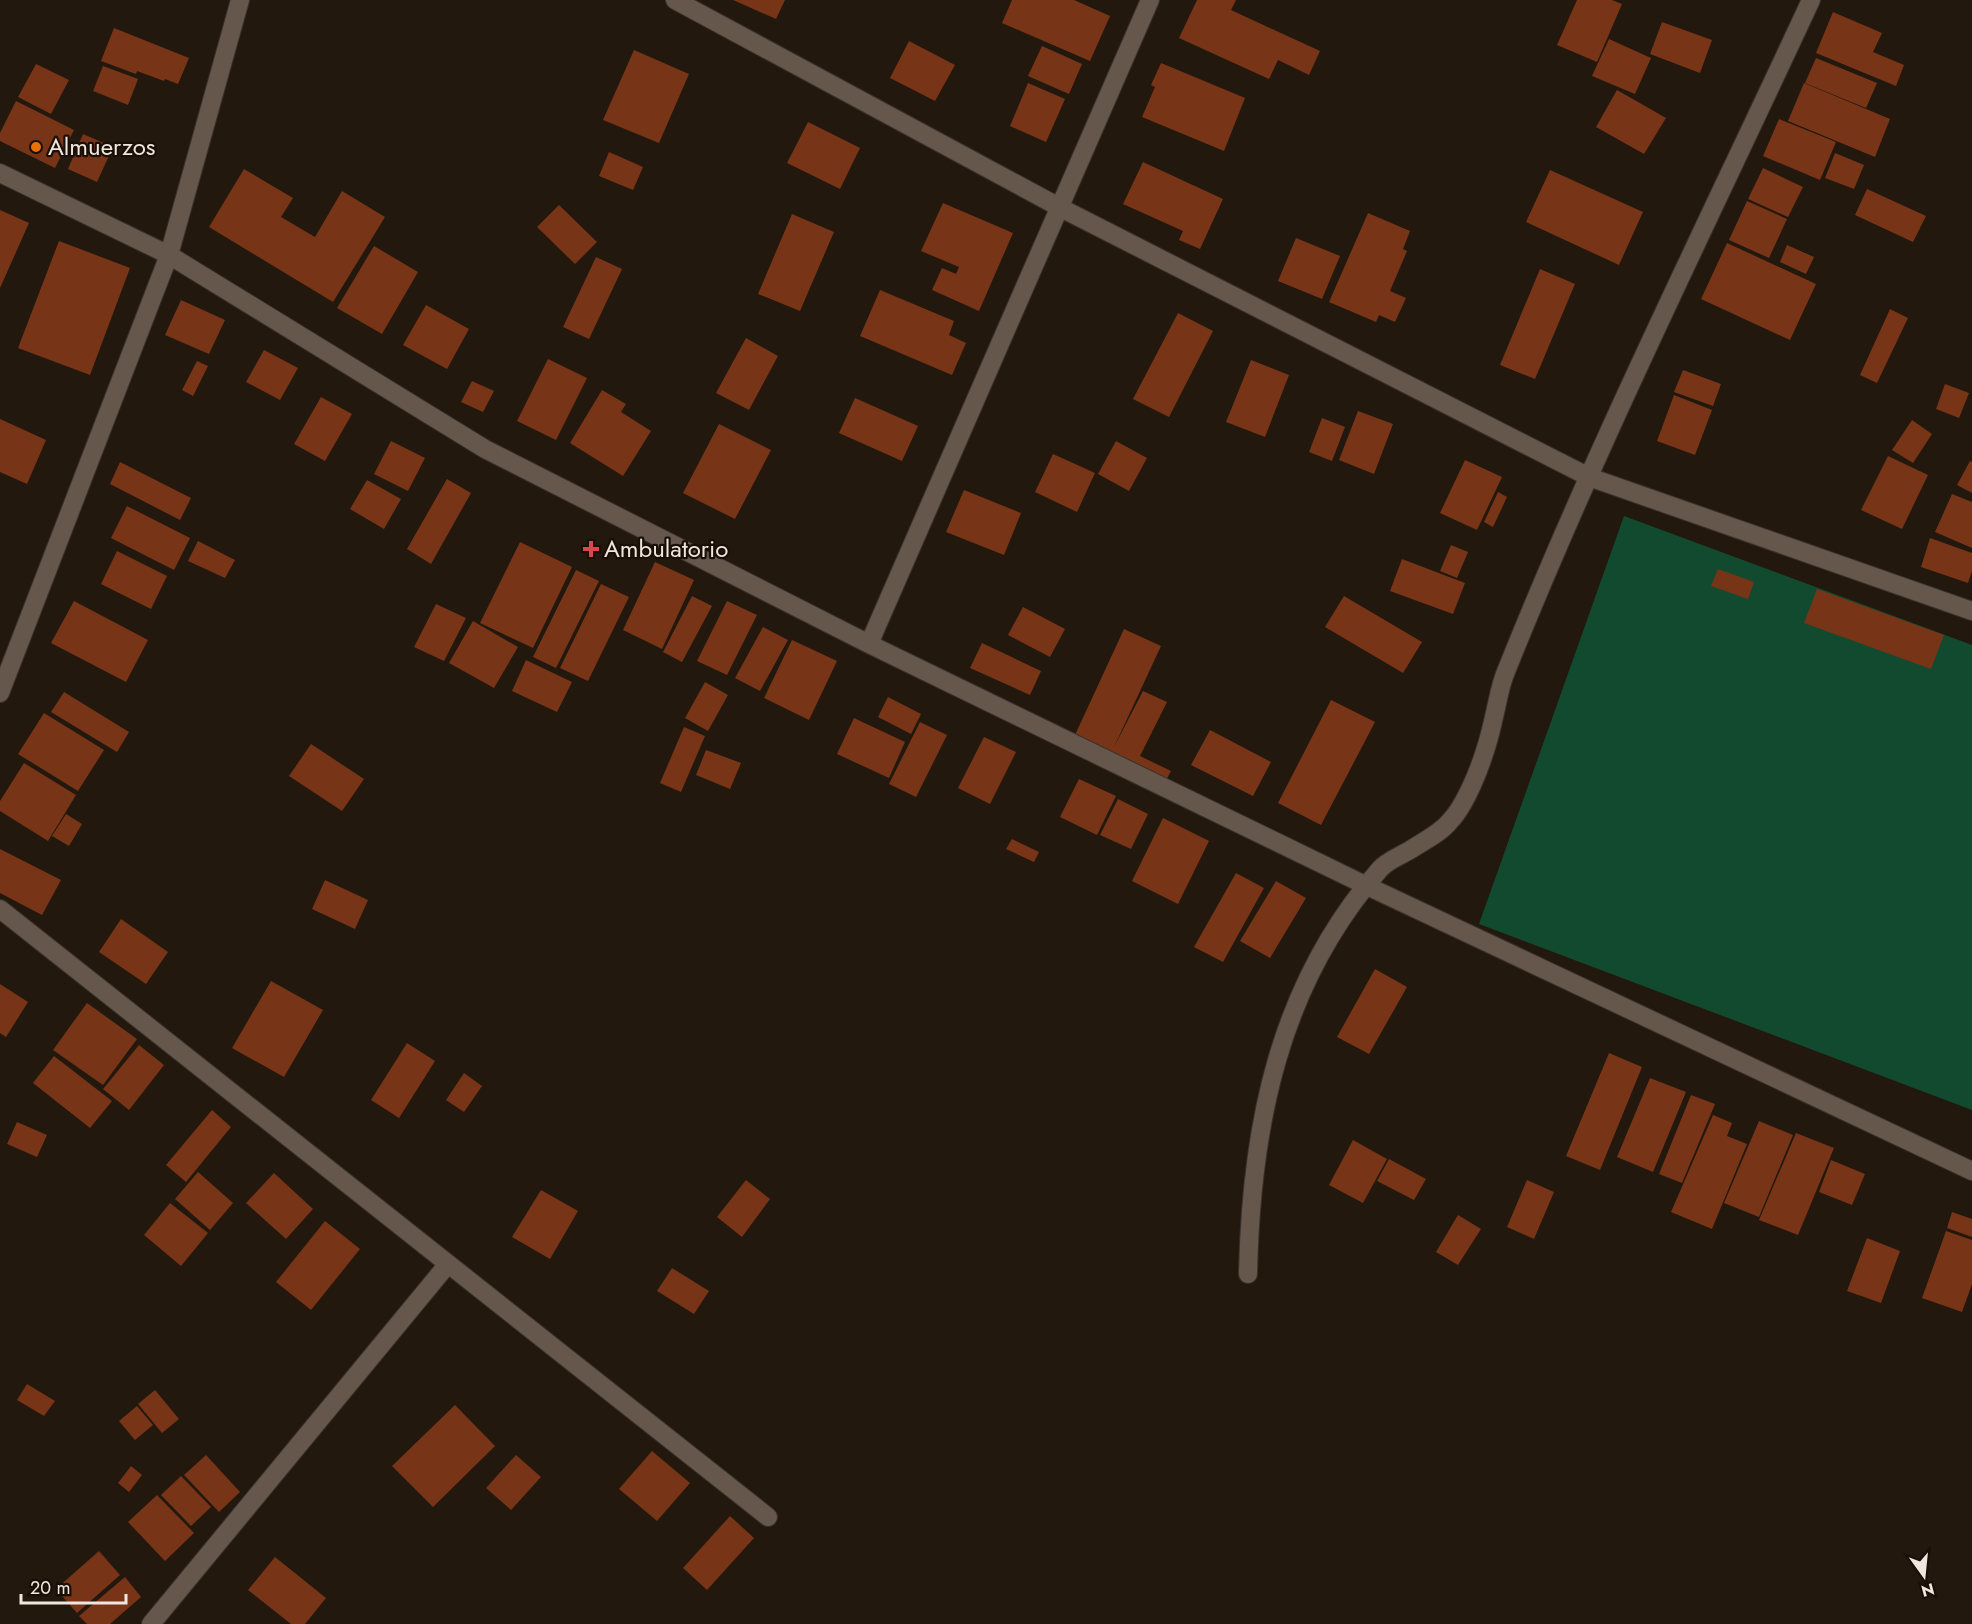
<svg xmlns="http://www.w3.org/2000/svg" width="1972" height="1624" font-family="Jost,sans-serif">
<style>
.green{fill:#124a30}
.building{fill:#783416}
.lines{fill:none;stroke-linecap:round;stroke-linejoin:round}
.minor-casing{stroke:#39312d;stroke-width:20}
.minor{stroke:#65574b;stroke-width:18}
.food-dot{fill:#e8710a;stroke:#1a0f06;stroke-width:2}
.health-dot{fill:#e0444e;stroke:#1a0f06;stroke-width:2}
.labels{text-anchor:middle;stroke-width:4.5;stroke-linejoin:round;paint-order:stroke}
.poi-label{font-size:24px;fill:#eee6df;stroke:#1a0f06;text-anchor:start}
</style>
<rect width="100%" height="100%" fill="#23180e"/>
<path class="green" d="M 1624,516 L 1972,645 L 1972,1110 L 1479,924 Z"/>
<path class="building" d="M 733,0 L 785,0 L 776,19 Z
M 1012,0 L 1074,0 L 1110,16 L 1090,61 L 1002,23 Z
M 1197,0 L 1236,0 L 1231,10 L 1320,51 L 1309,75 L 1278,60 L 1269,79 L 1179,38 Z
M 1577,0 L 1612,0 L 1622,4 L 1597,62 L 1557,45 Z
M 1833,12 L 1882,33 L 1873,52 L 1904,65 L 1896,86 L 1816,53 Z
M 1662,22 L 1712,40 L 1700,73 L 1650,54 Z
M 114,28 L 189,58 L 178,84 L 165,79 L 164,81 L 137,71 L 136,74 L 101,61 Z
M 1609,39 L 1651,58 L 1635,94 L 1592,76 Z
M 909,41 L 955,65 L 935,101 L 890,78 Z
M 1042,46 L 1082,64 L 1069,94 L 1028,76 Z
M 634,50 L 689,74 L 659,143 L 603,120 Z
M 1816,58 L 1877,83 L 1866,108 L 1805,83 Z
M 1161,63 L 1245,98 L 1224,151 L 1142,117 L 1155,87 L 1151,85 Z
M 36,64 L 69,80 L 51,114 L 18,97 Z
M 103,66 L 138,79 L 128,105 L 93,91 Z
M 1028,83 L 1065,99 L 1046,142 L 1010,126 Z
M 1804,83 L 1890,119 L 1875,157 L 1788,121 Z
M 1617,90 L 1666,118 L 1644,154 L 1596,127 Z
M 16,101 L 74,130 L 55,168 L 0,141 L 0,133 Z
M 1779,119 L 1836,142 L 1820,180 L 1763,156 Z
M 808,122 L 860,148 L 840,189 L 787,163 Z
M 83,134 L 113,147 L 97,182 L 68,169 Z
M 609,152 L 643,167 L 633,190 L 599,176 Z
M 1835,153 L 1864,165 L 1854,189 L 1825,178 Z
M 1143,162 L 1223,199 L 1200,249 L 1179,240 L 1183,231 L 1123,204 Z
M 1763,168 L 1803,187 L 1788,217 L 1748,199 Z
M 244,169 L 293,198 L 281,217 L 315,237 L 342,191 L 385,217 L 333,302 L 209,227 Z
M 1550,170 L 1643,212 L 1619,265 L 1526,222 Z
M 1867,189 L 1926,216 L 1913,242 L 1855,215 Z
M 1747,201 L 1787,219 L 1769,258 L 1729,240 Z
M 943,203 L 1013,233 L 979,311 L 932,290 L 942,268 L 956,274 L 959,267 L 921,251 Z
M 559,205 L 597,242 L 575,264 L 537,227 Z
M 0,210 L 29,223 L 0,288 Z
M 1368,213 L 1410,231 L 1403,249 L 1407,251 L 1390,291 L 1406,298 L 1395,322 L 1379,315 L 1376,322 L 1329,302 Z
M 792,214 L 834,232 L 800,311 L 758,294 Z
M 1296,238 L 1340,256 L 1322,299 L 1278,281 Z
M 59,241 L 130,268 L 90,375 L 18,348 Z
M 1727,243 L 1816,284 L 1790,340 L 1701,299 Z
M 1787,245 L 1814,257 L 1806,274 L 1780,262 Z
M 374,246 L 418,272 L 382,334 L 337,308 Z
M 596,257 L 622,269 L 589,339 L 563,327 Z
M 1540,269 L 1575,284 L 1535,379 L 1500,365 Z
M 880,290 L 954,321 L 949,335 L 966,343 L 952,375 L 860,336 Z
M 181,300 L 225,320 L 209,354 L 165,335 Z
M 426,305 L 469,329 L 447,369 L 403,345 Z
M 1890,309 L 1908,318 L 1877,383 L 1860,375 Z
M 1178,313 L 1213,331 L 1169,417 L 1133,399 Z
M 746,338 L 778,356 L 749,410 L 716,393 Z
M 264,350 L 298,368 L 280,400 L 246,382 Z
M 548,359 L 587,378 L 556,440 L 517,421 Z
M 1251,360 L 1289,375 L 1265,437 L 1226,422 Z
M 197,361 L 208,366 L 193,396 L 182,390 Z
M 1683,370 L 1721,384 L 1713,406 L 1674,392 Z
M 472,381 L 494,391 L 483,412 L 461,402 Z
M 1945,384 L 1969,393 L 1959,418 L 1936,409 Z
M 602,390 L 626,404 L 621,412 L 651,431 L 623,476 L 570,443 Z
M 1674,395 L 1712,410 L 1695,455 L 1657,441 Z
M 321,397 L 352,414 L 325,461 L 294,444 Z
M 855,398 L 918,426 L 902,461 L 839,433 Z
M 1358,411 L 1393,424 L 1374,474 L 1339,460 Z
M 1322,418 L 1345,427 L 1332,461 L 1309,452 Z
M 0,419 L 46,440 L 27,484 L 0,472 Z
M 1912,420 L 1932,434 L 1913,463 L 1892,450 Z
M 719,424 L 771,450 L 735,519 L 683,493 Z
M 391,441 L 425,458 L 408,491 L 374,474 Z
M 1116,441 L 1147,458 L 1129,491 L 1098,474 Z
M 1053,454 L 1095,473 L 1077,512 L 1035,492 Z
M 1888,456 L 1928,475 L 1902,529 L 1861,510 Z
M 1465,460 L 1502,477 L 1477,530 L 1440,513 Z
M 1970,461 L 1972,462 L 1972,493 L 1957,485 Z
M 120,462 L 191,498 L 180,520 L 110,484 Z
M 447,479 L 471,493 L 431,564 L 407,549 Z
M 367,480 L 401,499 L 384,529 L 350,509 Z
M 964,490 L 1021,513 L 1004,555 L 946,532 Z
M 1498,492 L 1507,497 L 1493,527 L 1484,522 Z
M 1952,494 L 1972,502 L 1972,548 L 1935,532 Z
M 127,506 L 190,538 L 174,570 L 111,538 Z
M 1930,538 L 1972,553 L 1972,571 L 1968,583 L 1921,567 Z
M 198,541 L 235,560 L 225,578 L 188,561 Z
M 520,542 L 572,567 L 533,648 L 480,623 Z
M 1451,545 L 1468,552 L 1457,578 L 1440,571 Z
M 117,551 L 167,576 L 151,609 L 101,584 Z
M 1402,559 L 1465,583 L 1453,614 L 1390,591 Z
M 655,562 L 694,580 L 662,649 L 623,630 Z
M 1718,569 L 1754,582 L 1748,599 L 1711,586 Z
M 576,570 L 599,581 L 556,668 L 533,657 Z
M 601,584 L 629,597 L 588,681 L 560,668 Z
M 1817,589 L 1944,635 L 1931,669 L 1804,623 Z
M 692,596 L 712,606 L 682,662 L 663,652 Z
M 1344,596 L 1422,642 L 1403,673 L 1325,627 Z
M 74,601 L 148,640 L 126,682 L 51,643 Z
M 727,601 L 757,615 L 727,675 L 697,661 Z
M 436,604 L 466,618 L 444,661 L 414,647 Z
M 1023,607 L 1065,629 L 1050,657 L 1008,635 Z
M 473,621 L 518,647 L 494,688 L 449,663 Z
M 763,627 L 788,640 L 760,691 L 735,678 Z
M 1124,629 L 1161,646 L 1114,747 L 1143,691 L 1167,702 L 1140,756 L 1171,771 L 1164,784 L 1075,735 Z
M 792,640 L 837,661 L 809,720 L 764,698 Z
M 982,643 L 1041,671 L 1030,695 L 970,668 Z
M 526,660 L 572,682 L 557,712 L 512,691 Z
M 705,682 L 728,695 L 708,731 L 685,718 Z
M 64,692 L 129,732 L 117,752 L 51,712 Z
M 888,697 L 921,714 L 911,734 L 878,717 Z
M 1331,700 L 1375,722 L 1321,825 L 1278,803 Z
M 44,713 L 104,750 L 78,791 L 18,754 Z
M 854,718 L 905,742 L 889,778 L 837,754 Z
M 920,722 L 947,735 L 916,797 L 889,784 Z
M 684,727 L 705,736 L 681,792 L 660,783 Z
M 1210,730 L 1271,762 L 1253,796 L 1191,765 Z
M 984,737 L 1016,752 L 990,804 L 958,788 Z
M 311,744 L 364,779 L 342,811 L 289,776 Z
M 706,750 L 741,763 L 730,789 L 696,775 Z
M 24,763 L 76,795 L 48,841 L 0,811 L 0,801 Z
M 1079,779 L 1116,796 L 1097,835 L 1060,817 Z
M 1118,799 L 1148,814 L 1131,849 L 1100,835 Z
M 66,814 L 82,824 L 69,846 L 52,836 Z
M 1163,818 L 1209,841 L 1178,904 L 1132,881 Z
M 1012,839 L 1039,852 L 1034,862 L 1006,849 Z
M 0,849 L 61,880 L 42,915 L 0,893 Z
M 1236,873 L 1264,888 L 1223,962 L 1194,947 Z
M 325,880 L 368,900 L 355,929 L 312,909 Z
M 1276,881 L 1306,898 L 1270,958 L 1240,941 Z
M 121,919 L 168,952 L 146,984 L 99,952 Z
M 1375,969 L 1407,987 L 1369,1054 L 1337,1037 Z
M 271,981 L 323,1010 L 284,1077 L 232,1048 Z
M 0,984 L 28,1002 L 6,1037 L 0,1033 Z
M 87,1003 L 137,1039 L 103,1085 L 53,1050 Z
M 407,1043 L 435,1061 L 399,1118 L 371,1100 Z
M 139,1045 L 164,1065 L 129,1110 L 103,1089 Z
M 1609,1053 L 1642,1067 L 1600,1170 L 1566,1156 Z
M 54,1056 L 112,1101 L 90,1128 L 33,1083 Z
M 464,1073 L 482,1086 L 464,1112 L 446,1100 Z
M 1650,1078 L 1686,1092 L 1653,1172 L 1617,1157 Z
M 1691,1095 L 1715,1104 L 1682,1183 L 1659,1174 Z
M 212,1110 L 231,1127 L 186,1182 L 166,1165 Z
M 1713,1115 L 1732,1123 L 1727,1136 L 1747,1144 L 1712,1229 L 1671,1212 Z
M 1759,1121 L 1793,1135 L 1759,1217 L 1724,1203 Z
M 17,1122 L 47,1135 L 37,1157 L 7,1144 Z
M 1796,1133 L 1834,1148 L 1798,1235 L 1759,1220 Z
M 1353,1140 L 1387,1159 L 1363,1203 L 1329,1185 Z
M 1389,1159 L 1426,1179 L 1414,1200 L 1377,1181 Z
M 1831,1160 L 1865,1174 L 1852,1205 L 1819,1192 Z
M 198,1172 L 233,1203 L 210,1230 L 175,1199 Z
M 274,1173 L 313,1209 L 286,1239 L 246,1203 Z
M 746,1180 L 770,1199 L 742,1237 L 717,1217 Z
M 1527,1180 L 1554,1192 L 1534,1239 L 1507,1227 Z
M 541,1190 L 578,1211 L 550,1259 L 512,1237 Z
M 170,1203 L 208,1233 L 181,1266 L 144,1235 Z
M 1952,1212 L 1972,1219 L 1972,1237 L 1947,1228 Z
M 1458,1215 L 1481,1229 L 1458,1265 L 1436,1252 Z
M 325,1221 L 360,1249 L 311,1310 L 276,1282 Z
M 1946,1231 L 1972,1240 L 1972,1284 L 1962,1312 L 1922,1298 Z
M 1867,1238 L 1900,1251 L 1881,1303 L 1847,1291 Z
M 672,1268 L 709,1291 L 694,1314 L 657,1291 Z
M 27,1384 L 55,1401 L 44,1416 L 17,1400 Z
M 155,1390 L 179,1419 L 162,1433 L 138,1404 Z
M 455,1405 L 495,1446 L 433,1507 L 392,1466 Z
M 137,1406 L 153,1425 L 135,1440 L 119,1421 Z
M 652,1451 L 690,1483 L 657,1521 L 619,1489 Z
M 206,1455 L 240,1492 L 219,1512 L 184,1475 Z
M 516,1455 L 541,1477 L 511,1510 L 486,1488 Z
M 131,1466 L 142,1475 L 129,1492 L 118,1483 Z
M 181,1476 L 211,1507 L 191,1526 L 161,1495 Z
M 157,1495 L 194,1533 L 165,1561 L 128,1522 Z
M 730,1516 L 754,1538 L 707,1590 L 683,1568 Z
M 99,1551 L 120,1575 L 77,1613 L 56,1589 Z
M 275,1557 L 326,1598 L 305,1624 L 291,1624 L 248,1590 Z
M 125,1577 L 141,1597 L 110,1624 L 87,1624 L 79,1616 Z"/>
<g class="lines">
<defs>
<path id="minor" d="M 675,0 L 1059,207 L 1589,477 L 1972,611
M 0,173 L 169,255 L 485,449 L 869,644 L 1367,886 L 1972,1171
M 869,644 L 1150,0
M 0,693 L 169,255 L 240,0
M 0,909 L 768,1517
M 1248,1274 C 1251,1126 1279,984 1380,869 C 1387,861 1400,856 1410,850 C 1422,842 1441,833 1450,821 C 1459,812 1467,796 1472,785 C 1482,763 1489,740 1494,717 C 1498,701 1500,684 1507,669 C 1598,442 1708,222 1811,0
M 151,1624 L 448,1264"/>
</defs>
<use href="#minor" class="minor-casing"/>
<use href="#minor" class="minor"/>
</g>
<circle class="food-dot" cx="36" cy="147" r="6"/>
<path class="health-dot" d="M588 540h6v6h6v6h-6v6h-6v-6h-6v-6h6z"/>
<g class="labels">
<g class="poi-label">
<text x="48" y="155">Almuerzos</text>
<text x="604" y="557">Ambulatorio</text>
</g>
</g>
<g transform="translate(1924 1576) rotate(165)" stroke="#1a0f06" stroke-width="4.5" paint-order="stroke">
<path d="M0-4.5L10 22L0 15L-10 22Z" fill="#eee6df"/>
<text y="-9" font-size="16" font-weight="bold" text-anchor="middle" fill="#eee6df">N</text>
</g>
<path d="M21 1594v9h105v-9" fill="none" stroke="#eee6df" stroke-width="3"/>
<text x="30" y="1594" font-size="18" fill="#eee6df" stroke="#1a0f06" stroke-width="4.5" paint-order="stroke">20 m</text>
</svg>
